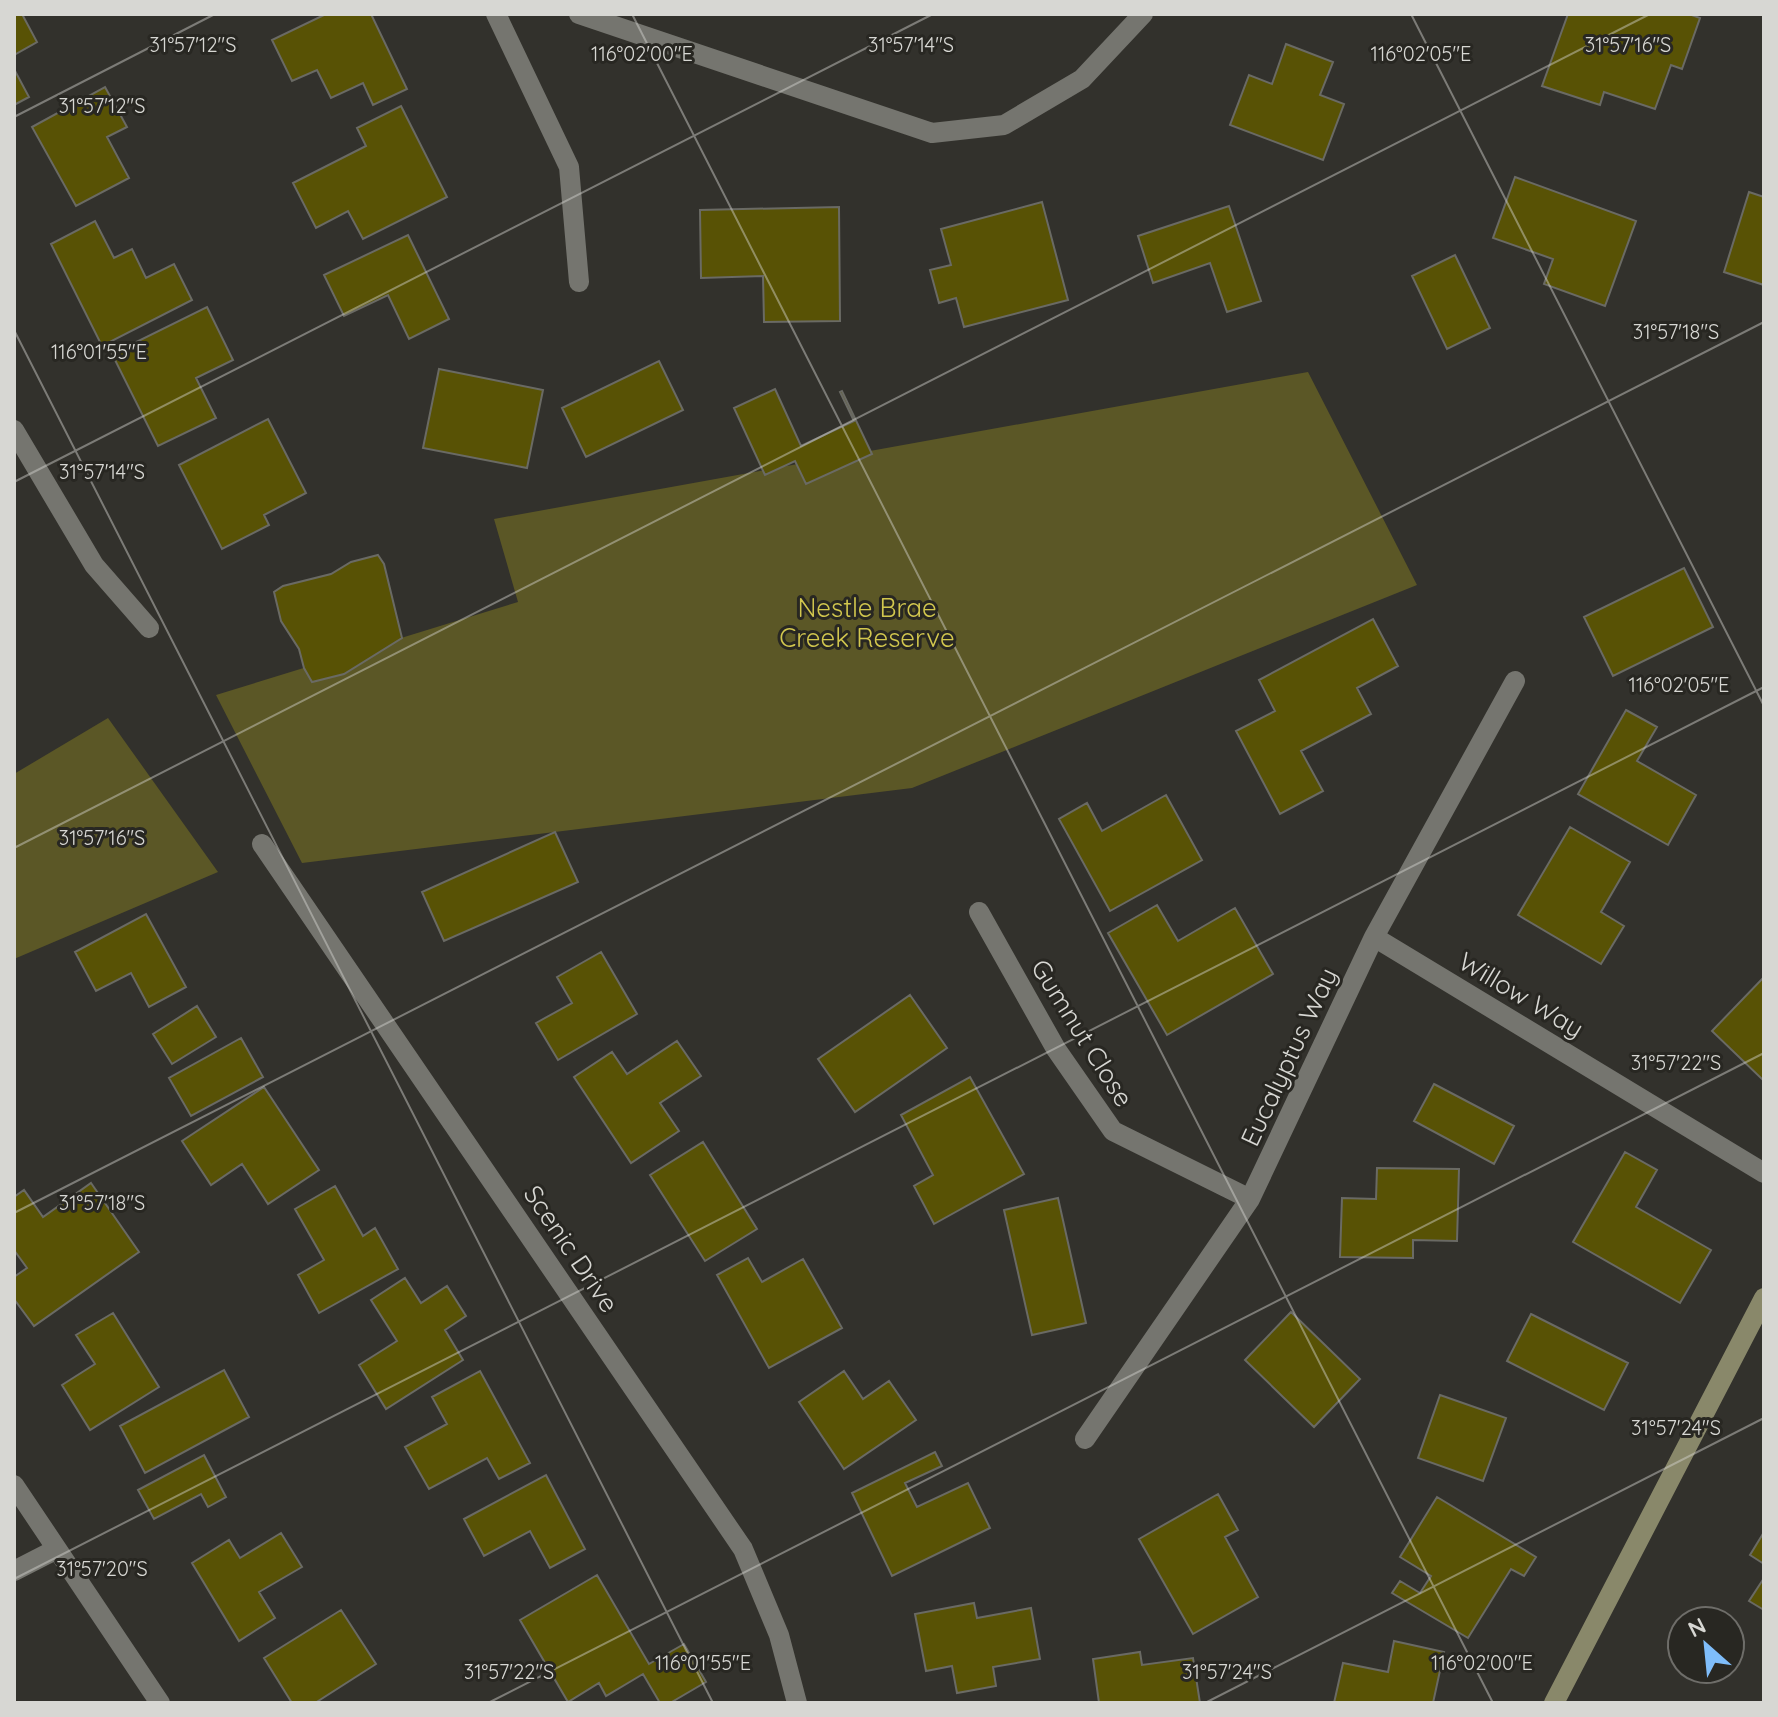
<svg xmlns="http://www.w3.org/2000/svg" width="1778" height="1717" font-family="Quicksand,sans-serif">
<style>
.green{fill:#5b5726}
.building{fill:#585205;stroke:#6a6a64;stroke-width:2}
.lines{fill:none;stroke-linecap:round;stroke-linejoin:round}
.street{stroke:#75756f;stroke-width:20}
.secondary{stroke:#89886a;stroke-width:20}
.ticks{fill:none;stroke:#d7d7d3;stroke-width:2;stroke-opacity:0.45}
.labels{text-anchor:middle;stroke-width:6;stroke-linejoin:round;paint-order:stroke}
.park-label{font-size:26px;fill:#d2c74e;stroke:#282722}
.street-label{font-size:26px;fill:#d7d7d3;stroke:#282722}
.ticks-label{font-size:20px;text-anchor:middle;fill:#d7d7d3;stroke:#282722;stroke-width:6;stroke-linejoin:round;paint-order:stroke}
</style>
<rect width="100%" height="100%" fill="#32312c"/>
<path class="green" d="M 1308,372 L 1417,585 L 912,788 L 302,863 L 216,695 L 518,602 L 494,519 Z
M 108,718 L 218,872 L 14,959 L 14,774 Z"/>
<path class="building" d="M 14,14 L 22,14 L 37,42 L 14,55 Z
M 326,14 L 371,14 L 407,89 L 373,105 L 363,83 L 331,98 L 317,70 L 292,81 L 272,40 Z
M 1568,14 L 1689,14 L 1700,18 L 1682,69 L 1671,65 L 1655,109 L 1604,92 L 1600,105 L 1542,86 Z
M 1286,44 L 1333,62 L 1320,95 L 1344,104 L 1323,160 L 1230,125 L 1249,75 L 1272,84 Z
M 14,69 L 29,97 L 14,105 Z
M 105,87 L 127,127 L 107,137 L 129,178 L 76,206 L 32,127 Z
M 401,106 L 447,197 L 363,239 L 348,211 L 316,228 L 293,183 L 366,146 L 357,128 Z
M 1515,177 L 1636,221 L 1605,306 L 1544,284 L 1553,259 L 1493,238 Z
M 1749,192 L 1764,197 L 1764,285 L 1724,272 Z
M 1042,202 L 1068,300 L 964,327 L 956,298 L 939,303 L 930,270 L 951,265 L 941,229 Z
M 1229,206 L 1261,301 L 1227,312 L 1210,263 L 1153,283 L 1138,236 Z
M 839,207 L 840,321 L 764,322 L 763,276 L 701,278 L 700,210 Z
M 95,221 L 114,258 L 132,249 L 146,278 L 174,264 L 192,300 L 102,346 L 51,244 Z
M 408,235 L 449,319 L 409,339 L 388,295 L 344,316 L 324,275 Z
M 1455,255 L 1490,328 L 1447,349 L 1412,276 Z
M 207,307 L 233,360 L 196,378 L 216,418 L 158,446 L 112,354 Z
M 659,361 L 683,410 L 586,457 L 562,408 Z
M 439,369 L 543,390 L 527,468 L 423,448 Z
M 775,389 L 801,446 L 854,421 L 840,392 L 842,391 L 872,454 L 806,484 L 795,461 L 765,475 L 734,408 Z
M 268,419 L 306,493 L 264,515 L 269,525 L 222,549 L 179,465 Z
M 378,555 L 384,564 L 402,638 L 344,674 L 312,682 L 304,668 L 299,649 L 281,621 L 274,592 L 283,586 L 331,574 L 351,562 Z
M 1684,568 L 1713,627 L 1613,676 L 1584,617 Z
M 1373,619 L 1398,666 L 1357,688 L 1371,714 L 1301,751 L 1323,791 L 1280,814 L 1236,731 L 1275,711 L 1259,680 Z
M 1626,710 L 1657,727 L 1637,761 L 1696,795 L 1668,845 L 1578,794 Z
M 1166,795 L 1202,860 L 1110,911 L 1059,819 L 1087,803 L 1102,831 Z
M 1570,827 L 1630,862 L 1601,912 L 1624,926 L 1601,964 L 1518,915 Z
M 555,832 L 578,882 L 444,941 L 422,892 Z
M 1157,905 L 1178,941 L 1235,908 L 1273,974 L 1167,1035 L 1108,933 Z
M 146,914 L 186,987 L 149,1007 L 131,973 L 96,991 L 75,952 Z
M 601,952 L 637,1014 L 558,1060 L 536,1023 L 572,1003 L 557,977 Z
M 1764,977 L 1764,1081 L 1712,1031 Z
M 910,995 L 947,1048 L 855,1112 L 818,1059 Z
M 197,1006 L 216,1037 L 172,1064 L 153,1034 Z
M 241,1038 L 263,1077 L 191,1116 L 169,1078 Z
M 677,1041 L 701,1076 L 660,1103 L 679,1131 L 631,1163 L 574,1077 L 612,1052 L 627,1074 Z
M 970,1077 L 1024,1174 L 934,1224 L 914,1186 L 933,1175 L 901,1115 Z
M 1434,1084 L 1514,1126 L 1494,1164 L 1414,1121 Z
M 264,1087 L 319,1170 L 268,1204 L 242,1164 L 211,1185 L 182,1141 Z
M 703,1142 L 757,1229 L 705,1261 L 650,1175 Z
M 1625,1152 L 1657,1170 L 1636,1207 L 1711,1250 L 1680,1303 L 1573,1242 Z
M 1377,1168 L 1459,1169 L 1457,1241 L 1413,1240 L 1413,1258 L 1340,1257 L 1342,1198 L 1376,1199 Z
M 91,1183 L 139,1252 L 34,1326 L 14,1299 L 14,1277 L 27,1268 L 14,1250 L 14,1197 L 24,1190 L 43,1217 Z
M 335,1186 L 363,1236 L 375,1228 L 398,1269 L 319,1313 L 298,1275 L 324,1260 L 295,1209 Z
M 1058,1198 L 1086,1323 L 1032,1335 L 1004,1210 Z
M 748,1258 L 762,1282 L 803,1259 L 842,1328 L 769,1368 L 717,1275 Z
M 405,1278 L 421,1303 L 447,1286 L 466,1316 L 445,1330 L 463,1360 L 386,1409 L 359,1365 L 397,1341 L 371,1300 Z
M 1291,1312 L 1360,1379 L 1314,1427 L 1245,1360 Z
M 113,1313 L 159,1387 L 90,1430 L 62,1385 L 95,1364 L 76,1335 Z
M 1531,1314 L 1628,1363 L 1604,1410 L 1507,1361 Z
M 224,1370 L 249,1417 L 145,1473 L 120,1426 Z
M 480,1371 L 530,1463 L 499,1479 L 487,1458 L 429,1489 L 405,1447 L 447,1424 L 432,1397 Z
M 844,1371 L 863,1399 L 889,1381 L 916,1420 L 844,1469 L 799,1402 Z
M 1440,1395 L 1506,1418 L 1483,1481 L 1418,1458 Z
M 935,1452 L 942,1466 L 905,1483 L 917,1507 L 968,1483 L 990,1528 L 892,1576 L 852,1493 Z
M 204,1455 L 226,1497 L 208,1507 L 201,1494 L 154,1519 L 138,1490 Z
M 546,1475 L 585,1549 L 550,1568 L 530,1531 L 484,1556 L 464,1519 Z
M 1218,1494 L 1238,1530 L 1225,1537 L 1258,1597 L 1193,1634 L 1139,1539 Z
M 1437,1497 L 1536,1557 L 1524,1576 L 1511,1569 L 1468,1638 L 1392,1593 L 1400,1581 L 1420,1593 L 1431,1576 L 1400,1557 Z
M 1764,1532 L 1764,1564 L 1750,1555 Z
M 281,1533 L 302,1567 L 259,1592 L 275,1618 L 239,1641 L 192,1563 L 229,1540 L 240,1558 Z
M 597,1575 L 649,1664 L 684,1644 L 706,1682 L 670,1703 L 660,1703 L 643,1674 L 606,1696 L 599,1683 L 568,1702 L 520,1620 Z
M 1764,1578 L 1764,1610 L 1749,1601 Z
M 974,1603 L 977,1618 L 1031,1608 L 1040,1659 L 993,1667 L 996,1686 L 957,1693 L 952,1666 L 926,1671 L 915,1614 Z
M 341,1610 L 376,1664 L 315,1703 L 292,1703 L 264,1658 Z
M 1394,1641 L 1444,1652 L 1433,1703 L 1334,1703 L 1343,1663 L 1388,1672 Z
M 1140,1652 L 1142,1665 L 1193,1658 L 1200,1703 L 1099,1703 L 1093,1659 Z"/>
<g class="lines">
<path class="street" d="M 496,14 L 569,167 L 579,282
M 579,14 L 932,133 L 1004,125 L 1082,79 L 1143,14
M 14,430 L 94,565 L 149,628
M 262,844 L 743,1549 L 779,1635 L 797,1703
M 979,912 L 1056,1049 L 1113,1131 L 1250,1199
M 1374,937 L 1764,1173
M 1085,1439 L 1250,1199 L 1374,937 L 1515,681
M 14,1485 L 160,1703
M 14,1571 L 57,1549"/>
<path class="secondary" d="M 1554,1703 L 1764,1298"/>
</g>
<path class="ticks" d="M 632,14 L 1493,1703M 1411,14 L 1764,706M 14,117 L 215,14M 14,330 L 713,1703M 14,482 L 933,14M 14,848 L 1650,14M 14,1213 L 1764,322M 14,1579 L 1764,687M 488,1703 L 1764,1053M 1205,1703 L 1764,1418"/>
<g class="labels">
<g class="park-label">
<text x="867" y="617">Nestle Brae<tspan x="867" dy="30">Creek Reserve</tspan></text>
</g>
<g class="street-label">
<text transform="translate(1521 995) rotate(31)" y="9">Willow Way</text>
<text transform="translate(1082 1033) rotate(58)" y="9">Gumnut Close</text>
<text transform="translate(1289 1057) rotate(-65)" y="9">Eucalyptus Way</text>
<text transform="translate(571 1249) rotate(56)" y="9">Scenic Drive</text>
</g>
</g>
<g class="ticks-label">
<text x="193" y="52">31°57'12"S</text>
<text x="911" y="52">31°57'14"S</text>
<text x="1628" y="52">31°57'16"S</text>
<text x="642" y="61">116°02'00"E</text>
<text x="1421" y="61">116°02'05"E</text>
<text x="102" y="113">31°57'12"S</text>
<text x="1676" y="339">31°57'18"S</text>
<text x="99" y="359">116°01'55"E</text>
<text x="102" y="479">31°57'14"S</text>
<text x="1679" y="692">116°02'05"E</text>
<text x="102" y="845">31°57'16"S</text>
<text x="1676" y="1070">31°57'22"S</text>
<text x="102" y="1210">31°57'18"S</text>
<text x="1676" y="1435">31°57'24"S</text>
<text x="102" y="1576">31°57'20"S</text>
<text x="703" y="1670">116°01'55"E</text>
<text x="1482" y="1670">116°02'00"E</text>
<text x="509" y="1679">31°57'22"S</text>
<text x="1227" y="1679">31°57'24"S</text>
</g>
<rect width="1778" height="1717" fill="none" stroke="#d7d7d3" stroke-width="32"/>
<g transform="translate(1706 1645) rotate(333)"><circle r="38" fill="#282722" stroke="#6e6d69" stroke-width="2"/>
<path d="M0-6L14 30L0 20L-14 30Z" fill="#7fbdfa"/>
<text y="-12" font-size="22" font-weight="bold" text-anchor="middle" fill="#d7d7d3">N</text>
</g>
</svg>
